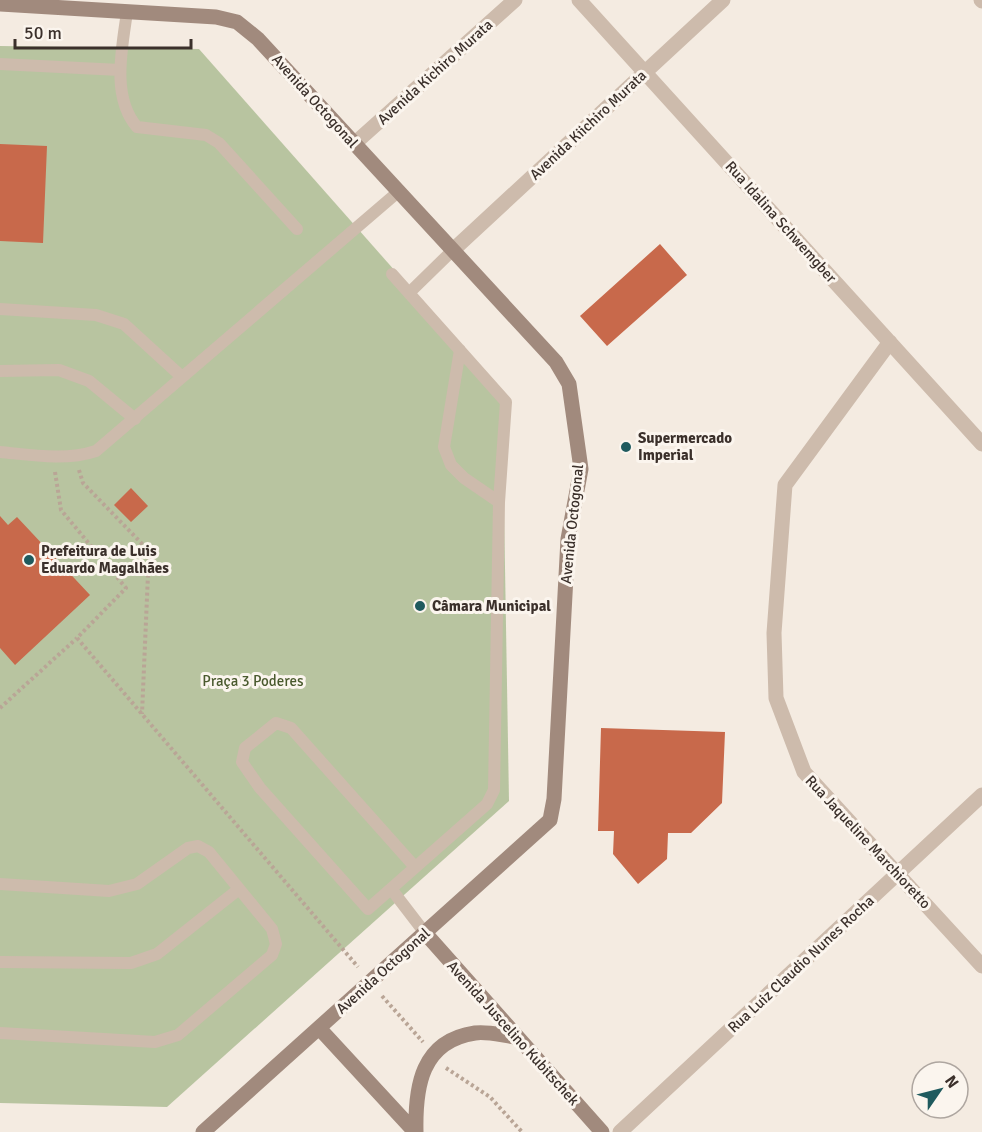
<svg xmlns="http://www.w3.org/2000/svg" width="982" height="1132" font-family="Signika,sans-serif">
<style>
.green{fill:#b8c4a0}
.building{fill:#c8694b}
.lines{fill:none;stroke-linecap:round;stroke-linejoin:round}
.path{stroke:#b9a596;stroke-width:4;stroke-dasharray:3 3;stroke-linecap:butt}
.service{stroke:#cdbbac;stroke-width:12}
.minor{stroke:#cdbbac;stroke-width:15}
.secondary{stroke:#a18a7d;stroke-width:15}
.poi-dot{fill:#1f5a5e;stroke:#fbf5ee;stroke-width:2}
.labels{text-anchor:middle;stroke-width:6;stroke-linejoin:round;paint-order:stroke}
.street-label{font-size:15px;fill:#3b302b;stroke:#fbf5ee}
.poi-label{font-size:15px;font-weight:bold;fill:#3b302b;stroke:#fbf5ee;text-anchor:start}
.park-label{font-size:15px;fill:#4a5a2e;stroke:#fbf5ee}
</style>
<rect width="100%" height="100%" fill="#f4ebe1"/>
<path class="green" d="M 0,46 L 199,49 L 502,392 L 509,801 L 167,1107 L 0,1103 Z"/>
<path class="building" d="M 0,144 L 47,146 L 43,243 L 0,241 Z
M 660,244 L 687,275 L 607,346 L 580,316 Z
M 131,488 L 148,506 L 131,522 L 114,505 Z
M 0,516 L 8,525 L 17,517 L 90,595 L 15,665 L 0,648 Z
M 601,728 L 725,732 L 722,803 L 691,833 L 668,833 L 667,859 L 638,884 L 613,854 L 614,831 L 598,831 Z"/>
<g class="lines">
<path class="path" d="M 79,470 L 83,483 L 149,551 L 142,714
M 55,472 L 61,510 L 126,588 L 77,638 L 358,967
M 0,708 L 77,638
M 382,996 L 423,1042
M 446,1068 L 490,1097 L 522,1132"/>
<path class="service" d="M 127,12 C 122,48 111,97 137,127 L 206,135 L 219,143 L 297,229
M 0,64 L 120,70
M 392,274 L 506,402 L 499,502 L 494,790 L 487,804 L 368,909 L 260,788 L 242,762 L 245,748 L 276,723 L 291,728 L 415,867
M 409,293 L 452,251
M 0,309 L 96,315 L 124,324 L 182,377
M 460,350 L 444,447 L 451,465 L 464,478 L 499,502
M 0,371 L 59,370 L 89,381 L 135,419
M 0,452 C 31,455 66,461 96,451 L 398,192
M 0,884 L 109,891 L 137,884 L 188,848 L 198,846 L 209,852 L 272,929 L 276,944 L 272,955 L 178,1035 L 155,1042 L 0,1033
M 392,890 L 425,933
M 0,962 L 131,963 L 157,954 L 239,889"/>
<path class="minor" d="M 579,0 L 982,444
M 981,0 L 982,1
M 354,144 L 515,0
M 452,251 L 723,0
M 890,342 L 785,485 L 774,633 L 776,698 L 804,772 L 982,966
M 620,1132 L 982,795"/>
<path class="secondary" d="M 0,4 L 216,17 L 237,22 L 258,39 L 556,362 L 569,384 L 581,469 L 568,539 L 554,799 L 550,820 L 203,1132
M 425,933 L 602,1132
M 319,1028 L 415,1132
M 416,1132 C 415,1087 421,1041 475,1033 C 488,1031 504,1036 517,1037"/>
</g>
<g class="poi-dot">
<circle cx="626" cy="447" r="6"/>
<circle cx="29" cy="560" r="6"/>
<circle cx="420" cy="606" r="6"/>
</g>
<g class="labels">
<g class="street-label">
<text transform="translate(435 72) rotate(-42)" y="5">Avenida Kichiro Murata</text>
<text transform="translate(315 101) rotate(48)" y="5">Avenida Octogonal</text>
<text transform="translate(588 125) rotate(-43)" y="5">Avenida Kiichiro Murata</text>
<text transform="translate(781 222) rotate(48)" y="5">Rua Idalina Schwemgber</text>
<text transform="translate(572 524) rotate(-84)" y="5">Avenida Octogonal</text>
<text transform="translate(868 842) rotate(47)" y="5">Rua Jaqueline Marchioretto</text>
<text transform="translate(801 964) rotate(-43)" y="5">Rua Luiz Claudio Nunes Rocha</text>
<text transform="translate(383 971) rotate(-42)" y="5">Avenida Octogonal</text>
<text transform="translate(513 1033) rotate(48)" y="5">Avenida Juscelino Kubitschek</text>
</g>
<g class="poi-label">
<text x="638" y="443">Supermercado<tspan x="638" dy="17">Imperial</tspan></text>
<text x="41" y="556">Prefeitura de Luis<tspan x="41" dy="17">Eduardo Magalhães</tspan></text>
<text x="432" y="611">Câmara Municipal</text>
</g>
<g class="park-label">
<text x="253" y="686">Praça 3 Poderes</text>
</g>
</g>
<g transform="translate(940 1090) rotate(55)"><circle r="28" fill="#fbf5ee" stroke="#aea6a0" stroke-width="1.5"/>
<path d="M0-4.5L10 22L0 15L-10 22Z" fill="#1f5a5e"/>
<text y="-9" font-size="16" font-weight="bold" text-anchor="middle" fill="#3b302b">N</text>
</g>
<path d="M15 39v9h176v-9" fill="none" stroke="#3b302b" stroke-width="3"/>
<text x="24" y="39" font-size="18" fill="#3b302b" stroke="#fbf5ee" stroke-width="4.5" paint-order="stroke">50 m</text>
</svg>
